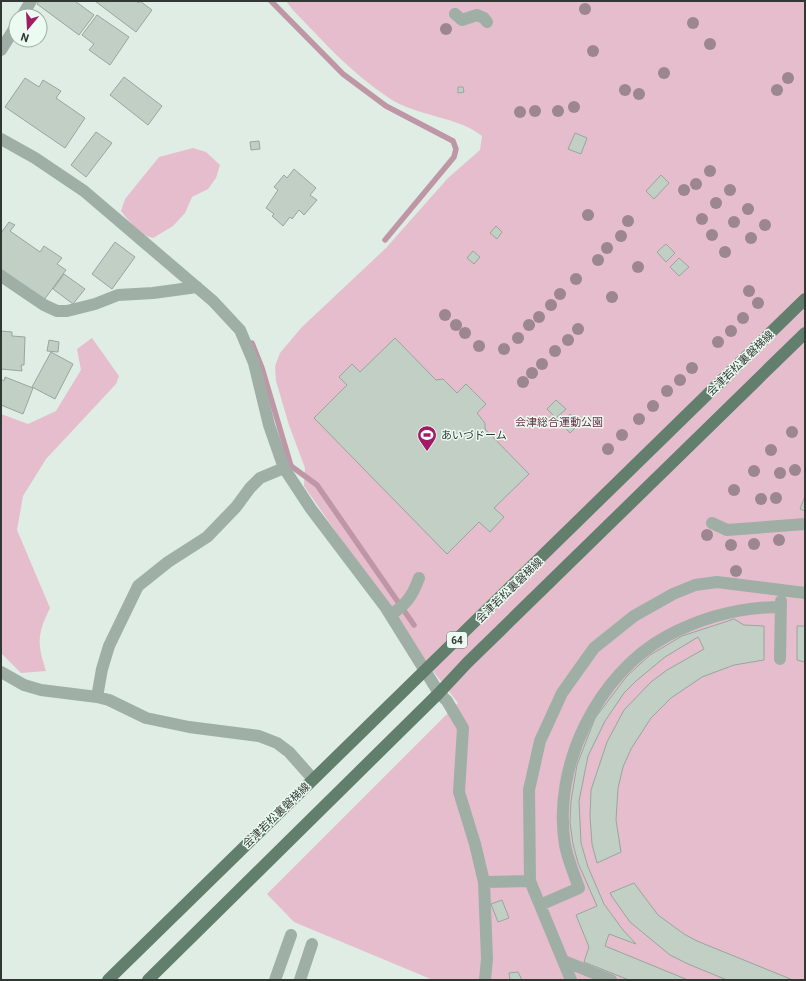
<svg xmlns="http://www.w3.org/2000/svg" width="806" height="981" font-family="Roboto,'Noto Sans JP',sans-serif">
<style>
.green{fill:#e5bdcd}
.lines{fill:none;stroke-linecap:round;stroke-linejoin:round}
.stream{stroke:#be96a6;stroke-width:5.5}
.building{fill:#c1cfc5;stroke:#98a69d}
.minor{stroke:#9fafa5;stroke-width:12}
.major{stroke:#617f6c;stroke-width:12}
.tree{fill:#9c868f}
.labels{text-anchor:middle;stroke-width:3;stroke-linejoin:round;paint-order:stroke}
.shield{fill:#ecfbf1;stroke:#69726c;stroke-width:1}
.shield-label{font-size:10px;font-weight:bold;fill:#313733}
.street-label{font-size:11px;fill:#313733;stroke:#ecfbf1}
.park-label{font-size:11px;fill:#663149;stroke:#ecfbf1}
.poi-label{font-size:11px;fill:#313733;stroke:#ecfbf1;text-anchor:start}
</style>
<rect width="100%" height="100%" fill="#dfede4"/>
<path class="green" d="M 286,1 L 805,1 L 805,980 L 433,980 L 294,922 L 267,894 L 458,703 L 409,640 L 384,601 L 304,486 L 305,468 L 289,425 L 276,381 L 275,366 L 280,353 L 302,327 L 386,248 L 448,178 L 480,150 L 482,136 C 460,117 415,116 389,98 C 352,74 322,40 292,9 Z
M 193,148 L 206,152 L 220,165 L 216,178 L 208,189 L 192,197 L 185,213 L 173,226 L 153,238 C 139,235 130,222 121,211 L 125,199 L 159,157 Z
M 92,338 L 119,376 L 116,384 L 46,459 L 23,496 L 17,530 L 50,608 C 37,635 37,643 46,671 L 21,673 L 1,653 L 1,414 L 28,424 L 56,411 L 81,370 L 77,349 Z"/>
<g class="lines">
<path class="stream" d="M 271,1 L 343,74 L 386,106 L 453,141 L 456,149 L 454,157 L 385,240
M 252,343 L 262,368 L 291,466 L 317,485 L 414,625"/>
</g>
<path class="building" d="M 39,1 L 75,1 L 94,15 L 79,35 L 37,4 Z
M 95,1 L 136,1 L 139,3 L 140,1 L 152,10 L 136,32 Z
M 97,15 L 129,37 L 110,65 L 89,50 L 94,44 L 82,35 Z
M 124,77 L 162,106 L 148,125 L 110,95 Z
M 25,78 L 39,87 L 43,80 L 61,91 L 56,98 L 85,118 L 65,148 L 5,107 Z
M 458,87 L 463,87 L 464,92 L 458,93 Z
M 96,132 L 112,143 L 86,177 L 71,165 Z
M 575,133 L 587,138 L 581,154 L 568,149 Z
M 259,141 L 260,149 L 251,150 L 250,142 Z
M 294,169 L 316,188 L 310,195 L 317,200 L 304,215 L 299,210 L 292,219 L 290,217 L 283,226 L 272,216 L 274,214 L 266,208 L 278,190 L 274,187 L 284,175 L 287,178 Z
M 661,175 L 669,183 L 654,199 L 646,191 Z
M 9,222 L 15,225 L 10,231 L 40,252 L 44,246 L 62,258 L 57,264 L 66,270 L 44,300 L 1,269 L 1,233 Z
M 496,226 L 502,232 L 497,239 L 490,233 Z
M 115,242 L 135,257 L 112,289 L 92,274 Z
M 666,244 L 675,253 L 666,262 L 657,252 Z
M 473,251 L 480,257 L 474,264 L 467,258 Z
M 679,258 L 689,267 L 679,276 L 670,267 Z
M 64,274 L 85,289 L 73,304 L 53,289 Z
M 1,331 L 12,332 L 12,336 L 25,337 L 24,365 L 21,365 L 22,371 L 1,369 Z
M 395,338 L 436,380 L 443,379 L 457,393 L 466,384 L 486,404 L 477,413 L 485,423 L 485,429 L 529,474 L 494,508 L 504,517 L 490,532 L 479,522 L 447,554 L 314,418 L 347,385 L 339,377 L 352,364 L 360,372 Z
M 49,340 L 59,342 L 58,352 L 47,351 Z
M 51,352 L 73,364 L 55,399 L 32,387 Z
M 5,377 L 33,388 L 23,414 L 1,405 L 1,379 L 4,381 Z
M 556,400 L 566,409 L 556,418 L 547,409 Z
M 570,414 L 579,424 L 570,433 L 561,423 Z
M 805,496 L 805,511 L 800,509 Z
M 734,619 L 744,625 L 764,626 L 764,660 L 734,665 L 702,677 L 671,698 L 651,718 L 631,749 L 623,767 L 618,788 L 616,820 L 621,852 L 597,863 L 592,844 L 590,816 L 591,790 L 607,742 L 624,710 L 651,682 L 667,670 L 704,649 L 698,637 L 665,657 L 636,681 L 624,693 L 605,721 L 588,756 L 579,801 L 581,843 L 588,867 L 604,904 L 623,930 L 636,944 L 609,934 L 605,946 L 688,980 L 629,980 L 584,962 L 589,947 L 576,915 L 597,906 L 578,863 L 573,844 L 570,823 L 571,801 L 577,765 L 595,718 L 627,676 L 650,655 L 682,636 Z
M 797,626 L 805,626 L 805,662 L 797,660 Z
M 634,883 L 658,915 L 684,934 L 697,941 L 793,980 L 727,980 L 688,964 L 670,955 L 630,922 L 613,898 L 610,893 Z
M 502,900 L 509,918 L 498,922 L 491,904 Z
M 518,972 L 522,980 L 510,980 L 509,973 Z"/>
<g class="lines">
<path class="minor" d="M 455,14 L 462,20 L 477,15 L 484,18 L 487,22
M 22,16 L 31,1
M 1,50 L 16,26
M 1,139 L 35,158 L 84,191 L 213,301 L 240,330 L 254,363 L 269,425 L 284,468 L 311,509 L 386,608 L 439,693 L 447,701 L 463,728 L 459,792 L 475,844 L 484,882 L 487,959 L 485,980
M 1,276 L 44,305 L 57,311 L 67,311 L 95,304 L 118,295 L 153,293 L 197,287
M 712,523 L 727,530 L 805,524
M 391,615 C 407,603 412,597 419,578
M 780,659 L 781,601
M 1,672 L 24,685 L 41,690 L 97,697 L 109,700 L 146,718 L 189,727 L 259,736 L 277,743 L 289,752 L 313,779
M 97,697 L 102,669 L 109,646 L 138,586 L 168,562 L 207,537 L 236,507 L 250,488 L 260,478 L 284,468
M 484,882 L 530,881
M 540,905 L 579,888 C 574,874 568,860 565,845 C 552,767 597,674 667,636 C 703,617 741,607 781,607
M 564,961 L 611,980
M 275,980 L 291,935
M 300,980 L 312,944
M 571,980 L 530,881 L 529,790 L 540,741 L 562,693 L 594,648 L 634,616 L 673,594 L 695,585 L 717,582 L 805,593"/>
<path class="major" d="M 108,980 L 805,299
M 148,980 L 439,693 L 467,663 L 805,333"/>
</g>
<g class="tree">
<circle cx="585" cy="9" r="6"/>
<circle cx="693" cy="23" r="6"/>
<circle cx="446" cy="29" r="6"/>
<circle cx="710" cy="44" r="6"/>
<circle cx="593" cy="51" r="6"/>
<circle cx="664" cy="73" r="6"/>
<circle cx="788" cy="78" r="6"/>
<circle cx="625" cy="90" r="6"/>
<circle cx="777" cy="90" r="6"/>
<circle cx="639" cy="94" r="6"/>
<circle cx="574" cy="107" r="6"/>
<circle cx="535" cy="111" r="6"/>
<circle cx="558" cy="111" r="6"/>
<circle cx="520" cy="112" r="6"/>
<circle cx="710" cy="171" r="6"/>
<circle cx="696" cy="184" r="6"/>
<circle cx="684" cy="190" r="6"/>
<circle cx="730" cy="190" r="6"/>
<circle cx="716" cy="203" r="6"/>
<circle cx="748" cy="209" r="6"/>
<circle cx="588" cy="215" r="6"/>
<circle cx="702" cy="219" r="6"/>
<circle cx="628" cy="221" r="6"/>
<circle cx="734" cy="222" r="6"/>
<circle cx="765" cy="225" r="6"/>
<circle cx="712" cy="235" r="6"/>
<circle cx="621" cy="236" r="6"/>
<circle cx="751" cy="238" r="6"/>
<circle cx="607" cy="248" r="6"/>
<circle cx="725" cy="252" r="6"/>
<circle cx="598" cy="260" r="6"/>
<circle cx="638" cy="267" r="6"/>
<circle cx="576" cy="279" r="6"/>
<circle cx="749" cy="291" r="6"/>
<circle cx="560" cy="294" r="6"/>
<circle cx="612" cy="297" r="6"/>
<circle cx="758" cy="303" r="6"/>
<circle cx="551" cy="305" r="6"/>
<circle cx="445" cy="315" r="6"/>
<circle cx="539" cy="317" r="6"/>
<circle cx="743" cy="318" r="6"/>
<circle cx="456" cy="325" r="6"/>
<circle cx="529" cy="325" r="6"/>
<circle cx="578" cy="329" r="6"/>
<circle cx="731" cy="331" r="6"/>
<circle cx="465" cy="333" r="6"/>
<circle cx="518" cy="338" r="6"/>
<circle cx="568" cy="340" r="6"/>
<circle cx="718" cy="342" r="6"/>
<circle cx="479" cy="346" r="6"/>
<circle cx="504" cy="349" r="6"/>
<circle cx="555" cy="351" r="6"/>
<circle cx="542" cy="364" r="6"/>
<circle cx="692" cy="368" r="6"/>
<circle cx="532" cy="373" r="6"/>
<circle cx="680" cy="380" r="6"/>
<circle cx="523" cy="382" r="6"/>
<circle cx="667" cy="391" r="6"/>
<circle cx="653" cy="406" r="6"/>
<circle cx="639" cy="419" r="6"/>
<circle cx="792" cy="432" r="6"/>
<circle cx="622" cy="435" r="6"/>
<circle cx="608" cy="449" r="6"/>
<circle cx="771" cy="450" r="6"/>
<circle cx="795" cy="470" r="6"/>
<circle cx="754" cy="471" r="6"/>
<circle cx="780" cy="473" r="6"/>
<circle cx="734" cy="490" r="6"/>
<circle cx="776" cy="498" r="6"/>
<circle cx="761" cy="499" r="6"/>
<circle cx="707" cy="535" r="6"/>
<circle cx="779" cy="540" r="6"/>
<circle cx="754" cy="544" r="6"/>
<circle cx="731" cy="545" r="6"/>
<circle cx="736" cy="571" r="6"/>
</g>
<defs>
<symbol id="stadium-pin" viewBox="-11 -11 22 30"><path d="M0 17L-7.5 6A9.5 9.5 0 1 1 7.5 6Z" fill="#a21b67" stroke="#ecfbf1"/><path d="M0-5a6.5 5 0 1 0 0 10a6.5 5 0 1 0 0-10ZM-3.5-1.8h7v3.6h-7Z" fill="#fff"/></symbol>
</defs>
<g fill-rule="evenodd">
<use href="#stadium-pin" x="416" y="424" width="22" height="30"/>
</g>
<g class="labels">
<rect class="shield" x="447" y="632" width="20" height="16" rx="3"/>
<g class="shield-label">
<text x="457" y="644">64</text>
</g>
<g class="street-label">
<text transform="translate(740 363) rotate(-44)" y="4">会津若松裏磐梯線</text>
<text transform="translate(509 590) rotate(-44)" y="4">会津若松裏磐梯線</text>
<text transform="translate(276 815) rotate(-44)" y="4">会津若松裏磐梯線</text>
</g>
<g class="park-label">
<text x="559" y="426">会津総合運動公園</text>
</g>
<g class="poi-label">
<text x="441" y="439">あいづドーム</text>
</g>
</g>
<rect width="806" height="981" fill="none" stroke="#313733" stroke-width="4"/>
<g transform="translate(28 28) rotate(198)"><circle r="19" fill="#ecfbf1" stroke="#a1ada5"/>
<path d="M0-3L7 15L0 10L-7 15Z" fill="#a21b67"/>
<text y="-6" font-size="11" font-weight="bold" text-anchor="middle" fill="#313733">N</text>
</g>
</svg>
